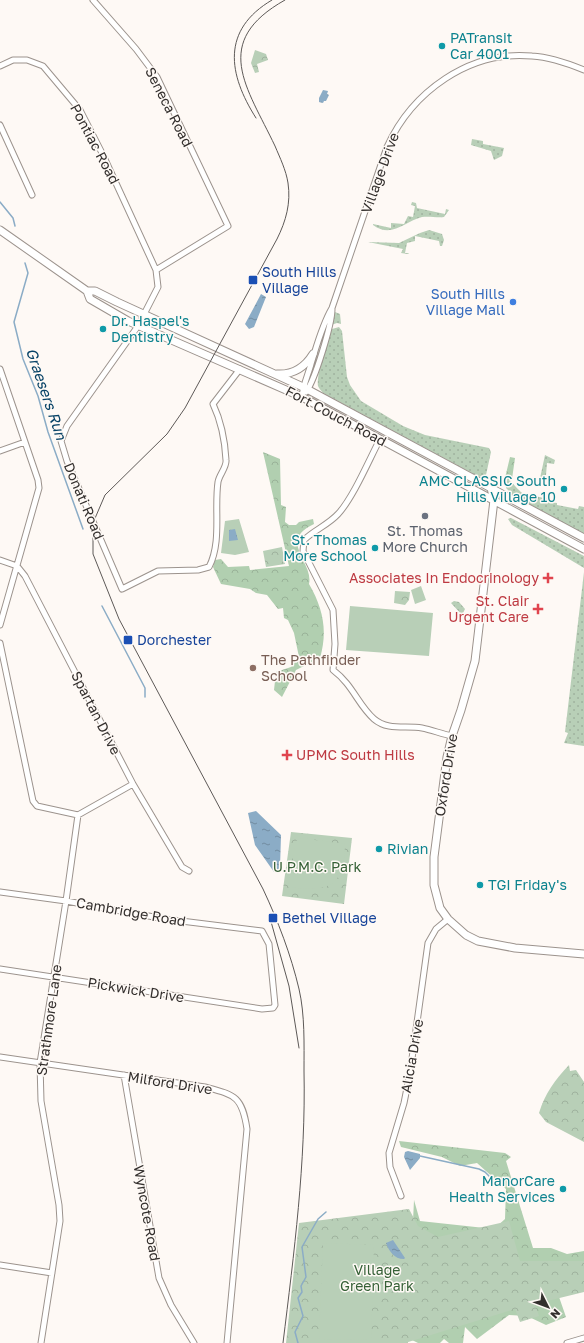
<svg xmlns="http://www.w3.org/2000/svg" width="584" height="1343" font-family="'Golos Text',sans-serif">
<style>
.grass{fill:url(#grass-dots)}
.forest{fill:url(#forest-crowns)}
.park{fill:url(#park-crowns)}
.pitch{fill:#b8cfb7}
.water{fill:url(#water-ripples)}
.lines{fill:none;stroke-linecap:round;stroke-linejoin:round}
.stream{stroke:#8bacc6;stroke-width:1.5}
.minor-casing{stroke:#9c938d;stroke-width:7}
.tertiary-casing{stroke:#9c938d;stroke-width:9}
.minor{stroke:#fff;stroke-width:5}
.tertiary{stroke:#fff;stroke-width:7}
.tram{stroke:#5d5957;stroke-width:1}
.culture-dot{fill:#0f9aa8;stroke:#fef9f5;stroke-width:1.5}
.transit-dot{fill:#1a4fb4;stroke:#fef9f5;stroke-width:1.5}
.shop-dot{fill:#3f7fe0;stroke:#fef9f5;stroke-width:1.5}
.worship-dot{fill:#6b7280;stroke:#fef9f5;stroke-width:1.5}
.health-dot{fill:#e0444e;stroke:#fef9f5;stroke-width:1.5}
.education-dot{fill:#8d6e63;stroke:#fef9f5;stroke-width:1.5}
.labels{text-anchor:middle;stroke-width:3;stroke-linejoin:round;paint-order:stroke}
.culture-label{font-size:14px;fill:#0d838f;stroke:#fef9f5;text-anchor:start}
.street-label{font-size:14px;fill:#332f2d;stroke:#fef9f5}
.transit-label{font-size:14px;fill:#164399;stroke:#fef9f5;text-anchor:start}
.shop-label{font-size:14px;fill:#366cbe;stroke:#fef9f5;text-anchor:end}
.worship-label{font-size:14px;fill:#5b616d;stroke:#fef9f5}
.health-label{font-size:14px;fill:#be3a42;stroke:#fef9f5;text-anchor:end}
.education-label{font-size:14px;fill:#785e54;stroke:#fef9f5;text-anchor:start}
.park-label{font-size:14px;fill:#356036;stroke:#fef9f5}
.water-label{font-size:15px;font-style:italic;fill:#074266;stroke:#fef9f5}
</style>
<defs>
<pattern id="grass-dots" width="8" height="8" patternUnits="userSpaceOnUse"><rect width="8" height="8" fill="#b8cfb7"/><path d="M2 2h.1M6 6h.1" fill="none" stroke="#9fb29e" stroke-width="1.8" stroke-linecap="round"/></pattern>
<pattern id="forest-crowns" width="20" height="18" patternUnits="userSpaceOnUse"><rect width="20" height="18" fill="#b1cfb0"/><path d="M2 6a3 3 0 1 1 6 0M12 15a3 3 0 1 1 6 0" fill="none" stroke="#99b298"/></pattern>
<pattern id="park-crowns" width="20" height="18" patternUnits="userSpaceOnUse"><rect width="20" height="18" fill="#b8cfb7"/><path d="M2 6a3 3 0 1 1 6 0M12 15a3 3 0 1 1 6 0" fill="none" stroke="#9fb29e"/></pattern>
<pattern id="water-ripples" width="26" height="14" patternUnits="userSpaceOnUse"><rect width="26" height="14" fill="#8bacc6"/><path d="M2 4q2-2 4 0t4 0M15 11q2-2 4 0t4 0" fill="none" stroke="#728ca1"/></pattern>
</defs>
<rect width="100%" height="100%" fill="#fef9f5"/>
<path class="grass" d="M 472,139 L 483,141 L 483,144 L 504,148 L 502,156 L 494,160 L 491,151 L 471,145 Z
M 412,202 L 416,203 L 417,208 L 445,214 L 446,209 L 449,210 L 444,217 C 437,218 430,216 422,217 C 405,221 392,239 373,225 L 373,224 L 391,228 L 391,223 L 404,224 L 408,216 L 413,217 L 415,206 L 411,205 Z
M 429,230 L 442,234 L 444,240 L 442,246 L 440,246 L 439,241 L 415,236 L 415,241 L 407,243 L 405,253 L 409,253 L 408,254 L 401,253 L 403,249 L 368,242 L 399,243 L 420,233 Z
M 335,312 L 340,314 L 341,324 L 337,323 L 331,325 Z
M 339,327 L 342,331 L 347,377 L 350,385 L 361,401 L 403,426 L 425,435 L 489,448 L 491,452 L 486,475 L 479,477 L 323,393 C 322,391 319,389 318,386 C 316,378 327,337 332,329 Z
M 545,455 L 555,460 L 554,464 L 547,463 L 546,475 L 543,475 L 542,483 L 539,483 Z
M 507,480 C 513,481 514,486 519,490 C 523,495 528,496 534,498 L 535,496 L 548,499 L 549,502 L 557,503 L 557,505 L 578,509 L 579,506 L 584,507 L 584,534 L 513,495 L 506,488 Z
M 511,518 L 584,556 L 584,568 L 512,525 L 508,519 Z
M 584,572 L 584,746 L 564,743 L 568,733 L 565,732 Z
M 454,601 L 459,602 L 465,609 L 462,615 L 451,603 Z"/>
<path class="forest" d="M 263,452 L 280,459 L 281,505 L 286,507 L 285,522 L 289,525 L 296,525 L 299,522 L 313,519 L 314,524 C 277,541 314,562 309,584 C 323,608 328,631 320,658 L 296,670 L 282,697 L 274,690 L 276,672 L 291,667 L 299,657 L 294,633 L 288,620 L 284,618 L 283,608 L 278,609 L 267,595 L 256,593 L 250,589 L 221,584 L 213,567 L 215,560 L 221,559 L 228,567 L 249,566 L 250,570 L 289,566 Z
M 510,457 L 515,458 L 512,479 L 509,481 L 505,478 Z
M 399,1141 L 505,1153 L 511,1157 L 506,1161 L 533,1248 L 551,1248 L 567,1254 L 584,1251 L 584,1287 L 558,1294 L 566,1317 L 546,1325 L 527,1316 L 509,1315 L 477,1339 L 465,1327 L 463,1343 L 449,1343 L 444,1339 L 440,1343 L 418,1343 L 408,1338 L 408,1343 L 366,1343 L 421,1231 L 413,1221 L 414,1200 L 420,1221 L 494,1229 L 505,1219 L 506,1189 L 477,1163 L 460,1166 L 442,1157 L 401,1147 Z"/>
<path class="park" d="M 255,50 L 266,54 L 268,60 L 257,64 L 259,72 L 255,73 L 251,63 Z
M 282,547 L 285,564 L 266,567 L 263,551 Z
M 395,591 L 410,592 L 409,600 L 405,605 L 394,603 Z
M 291,832 L 352,838 L 344,904 L 282,896 Z
M 569,1065 L 570,1071 L 576,1070 L 584,1082 L 584,1142 L 546,1122 L 539,1113 C 545,1093 555,1080 569,1065 Z
M 409,1209 L 418,1226 L 438,1237 L 509,1221 L 520,1261 L 584,1261 L 584,1292 L 535,1304 L 539,1316 L 520,1322 L 515,1309 L 405,1343 L 286,1343 L 299,1223 Z"/>
<path class="pitch" d="M 239,519 L 249,552 L 235,555 L 221,553 L 225,521 Z
M 421,586 L 426,600 L 415,604 L 411,590 Z
M 350,606 L 433,613 L 429,656 L 346,650 Z
M 300,838 L 345,844 C 344,888 329,892 288,887 L 296,841 Z
M 323,1243 L 374,1245 L 371,1340 L 319,1339 Z"/>
<path class="water" d="M 323,90 L 328,91 L 327,94 L 329,95 L 326,101 L 324,101 L 323,103 L 319,102 L 319,98 Z
M 261,294 L 266,297 L 254,327 L 249,329 L 245,324 Z
M 235,529 L 238,540 L 229,541 L 229,530 Z
M 256,811 L 281,835 L 280,868 L 274,872 L 255,845 L 248,813 Z
M 408,1151 L 420,1154 L 420,1158 L 410,1170 L 404,1157 L 405,1152 Z
M 393,1240 L 405,1258 L 404,1259 C 394,1259 389,1251 386,1243 Z"/>
<g class="lines">
<path class="stream" d="M 0,202 L 13,218 L 15,226
M 25,263 L 28,273 L 14,322 L 23,359 L 38,396 L 48,432 L 83,529
M 102,606 L 145,688 L 145,697
M 420,1156 L 479,1169 L 485,1172 L 499,1186
M 298,1343 L 295,1332 L 303,1316 L 298,1298 L 302,1292 L 301,1286 L 306,1277 L 302,1247 L 318,1219 L 326,1212"/>
<defs>
<path id="minor" d="M 93,0 L 136,49 L 157,77 L 228,226 L 156,270
M 0,66 L 13,60 L 27,60 L 43,66 L 80,110 L 103,155 L 156,270 L 158,287 L 138,326 L 67,426 L 61,441 L 67,461 L 122,589 L 158,571 L 198,570 L 209,567 C 222,542 214,509 218,482 C 219,475 227,467 226,460 C 225,441 221,421 213,404 L 240,369
M 0,125 L 32,195
M 0,369 L 38,480 L 39,488 L 0,625
M 306,392 C 315,380 332,324 332,309
M 302,397 C 303,385 308,375 311,364 C 317,345 322,325 332,308 L 387,147 C 412,92 469,50 532,56 C 550,57 567,63 584,70
M 380,439 C 369,460 353,498 338,514 C 328,525 314,530 304,540 L 303,551 L 333,610 L 335,644 L 333,670 C 353,685 358,705 374,719 C 388,731 406,725 422,728 C 432,730 442,734 452,736
M 0,451 L 25,442
M 0,560 L 17,566 L 25,576 L 133,784 L 182,867 L 189,871
M 0,643 L 33,801 L 37,806 L 78,815 L 133,784
M 0,892 L 66,901 L 165,919 L 262,931 L 269,944 L 275,1005 L 273,1008 L 262,1009 L 0,969
M 0,1057 L 205,1087 C 235,1095 242,1096 247,1129 L 227,1343
M 124,1075 L 159,1278 L 171,1305 L 194,1343
M 401,1196 L 390,1167 L 389,1153 L 404,1103 L 410,1073 L 428,943 L 436,929 L 448,919
M 0,1265 L 52,1273
M 41,1343 L 60,1221 L 59,1205 L 41,1101 L 40,1063 L 66,901 L 78,815
M 567,1343 L 584,1338"/>
<path id="tertiary" d="M 0,230 L 87,291 L 95,291 L 117,302 L 303,387 L 584,538
M 87,291 L 90,299 L 128,321 L 302,397 L 584,549
M 277,374 C 294,375 305,367 313,354
M 491,488 L 494,500 L 475,661 L 461,710 L 452,736 L 447,757 L 434,857 L 434,885 L 440,908 L 448,919 L 466,935 L 478,941 L 515,948 L 584,954"/>
</defs>
<use href="#minor" class="minor-casing"/>
<use href="#tertiary" class="tertiary-casing"/>
<use href="#minor" class="minor"/>
<use href="#tertiary" class="tertiary"/>
<path class="tram" d="M 256,118 C 228,74 221,30 272,0
M 270,918 L 289,986 L 299,1048
M 283,1343 C 294,1253 306,1162 304,1071 C 304,1044 305,1015 299,989 C 291,955 278,921 263,889 L 119,619 L 93,554 L 93,523 L 105,495 L 167,434 L 185,408 L 277,239 C 286,221 291,203 288,183 C 286,170 280,158 275,146 C 247,87 210,42 285,0"/>
</g>
<g class="culture-dot">
<circle cx="442" cy="46" r="4"/>
<circle cx="103" cy="329" r="4"/>
<circle cx="564" cy="489" r="4"/>
<circle cx="375" cy="548" r="4"/>
<circle cx="379" cy="849" r="4"/>
<circle cx="480" cy="885" r="4"/>
<circle cx="563" cy="1189" r="4"/>
</g>
<g class="transit-dot">
<rect x="248" y="275" width="10" height="10" rx="2"/>
<rect x="123" y="635" width="10" height="10" rx="2"/>
<rect x="268" y="913" width="10" height="10" rx="2"/>
</g>
<circle class="shop-dot" cx="513" cy="302" r="4"/>
<circle class="worship-dot" cx="425" cy="516" r="4"/>
<g class="health-dot">
<path d="M546 572h4v4h4v4h-4v4h-4v-4h-4v-4h4z"/>
<path d="M536 603h4v4h4v4h-4v4h-4v-4h-4v-4h4z"/>
<path d="M285 749h4v4h4v4h-4v4h-4v-4h-4v-4h4z"/>
</g>
<circle class="education-dot" cx="253" cy="668" r="4"/>
<g class="labels">
<g class="culture-label">
<text x="450" y="43">PATransit<tspan x="450" dy="16">Car 4001</tspan></text>
<text x="111" y="326">Dr. Haspel's<tspan x="111" dy="16">Dentistry</tspan></text>
<text x="556" y="486" text-anchor="end">AMC CLASSIC South<tspan x="556" dy="16">Hills Village 10</tspan></text>
<text x="367" y="545" text-anchor="end">St. Thomas<tspan x="367" dy="16">More School</tspan></text>
<text x="387" y="854">Rivian</text>
<text x="488" y="890">TGI Friday's</text>
<text x="555" y="1186" text-anchor="end">ManorCare<tspan x="555" dy="16">Health Services</tspan></text>
</g>
<g class="street-label">
<text transform="translate(169 107) rotate(63)" y="5">Seneca Road</text>
<text transform="translate(95 144) rotate(62)" y="5">Pontiac Road</text>
<text transform="translate(380 173) rotate(-70)" y="5">Village Drive</text>
<text transform="translate(336 416) rotate(28)" y="5">Fort Couch Road</text>
<text transform="translate(84 501) rotate(67)" y="5">Donati Road</text>
<text transform="translate(96 713) rotate(63)" y="5">Spartan Drive</text>
<text transform="translate(446 775) rotate(-81)" y="5">Oxford Drive</text>
<text transform="translate(131 912) rotate(10)" y="5">Cambridge Road</text>
<text transform="translate(136 990) rotate(9)" y="5">Pickwick Drive</text>
<text transform="translate(49 1020) rotate(-82)" y="5">Strathmore Lane</text>
<text transform="translate(412 1056) rotate(-80)" y="5">Alicia Drive</text>
<text transform="translate(170 1083) rotate(9)" y="5">Milford Drive</text>
<text transform="translate(147 1213) rotate(80)" y="5">Wyncote Road</text>
</g>
<g class="transit-label">
<text x="262" y="277">South Hills<tspan x="262" dy="16">Village</tspan></text>
<text x="137" y="645">Dorchester</text>
<text x="282" y="923">Bethel Village</text>
</g>
<g class="shop-label">
<text x="505" y="299">South Hills<tspan x="505" dy="16">Village Mall</tspan></text>
</g>
<g class="worship-label">
<text x="425" y="536">St. Thomas<tspan x="425" dy="16">More Church</tspan></text>
</g>
<g class="health-label">
<text x="539" y="583">Associates In Endocrinology</text>
<text x="529" y="606">St. Clair<tspan x="529" dy="16">Urgent Care</tspan></text>
<text x="296" y="760" text-anchor="start">UPMC South Hills</text>
</g>
<g class="education-label">
<text x="261" y="665">The Pathfinder<tspan x="261" dy="16">School</tspan></text>
</g>
<g class="park-label">
<text x="317" y="872">U.P.M.C. Park</text>
<text x="377" y="1275">Village<tspan x="377" dy="16">Green Park</tspan></text>
</g>
<g class="water-label">
<text transform="translate(46 394) rotate(71)" y="5">Graesers Run</text>
</g>
</g>
<g transform="translate(548 1307) rotate(132)" stroke="#fef9f5" stroke-width="3" paint-order="stroke">
<path d="M0-3L7 15L0 10L-7 15Z" fill="#332f2d"/>
<text y="-6" font-size="11" font-weight="bold" text-anchor="middle" fill="#332f2d">N</text>
</g>
</svg>
